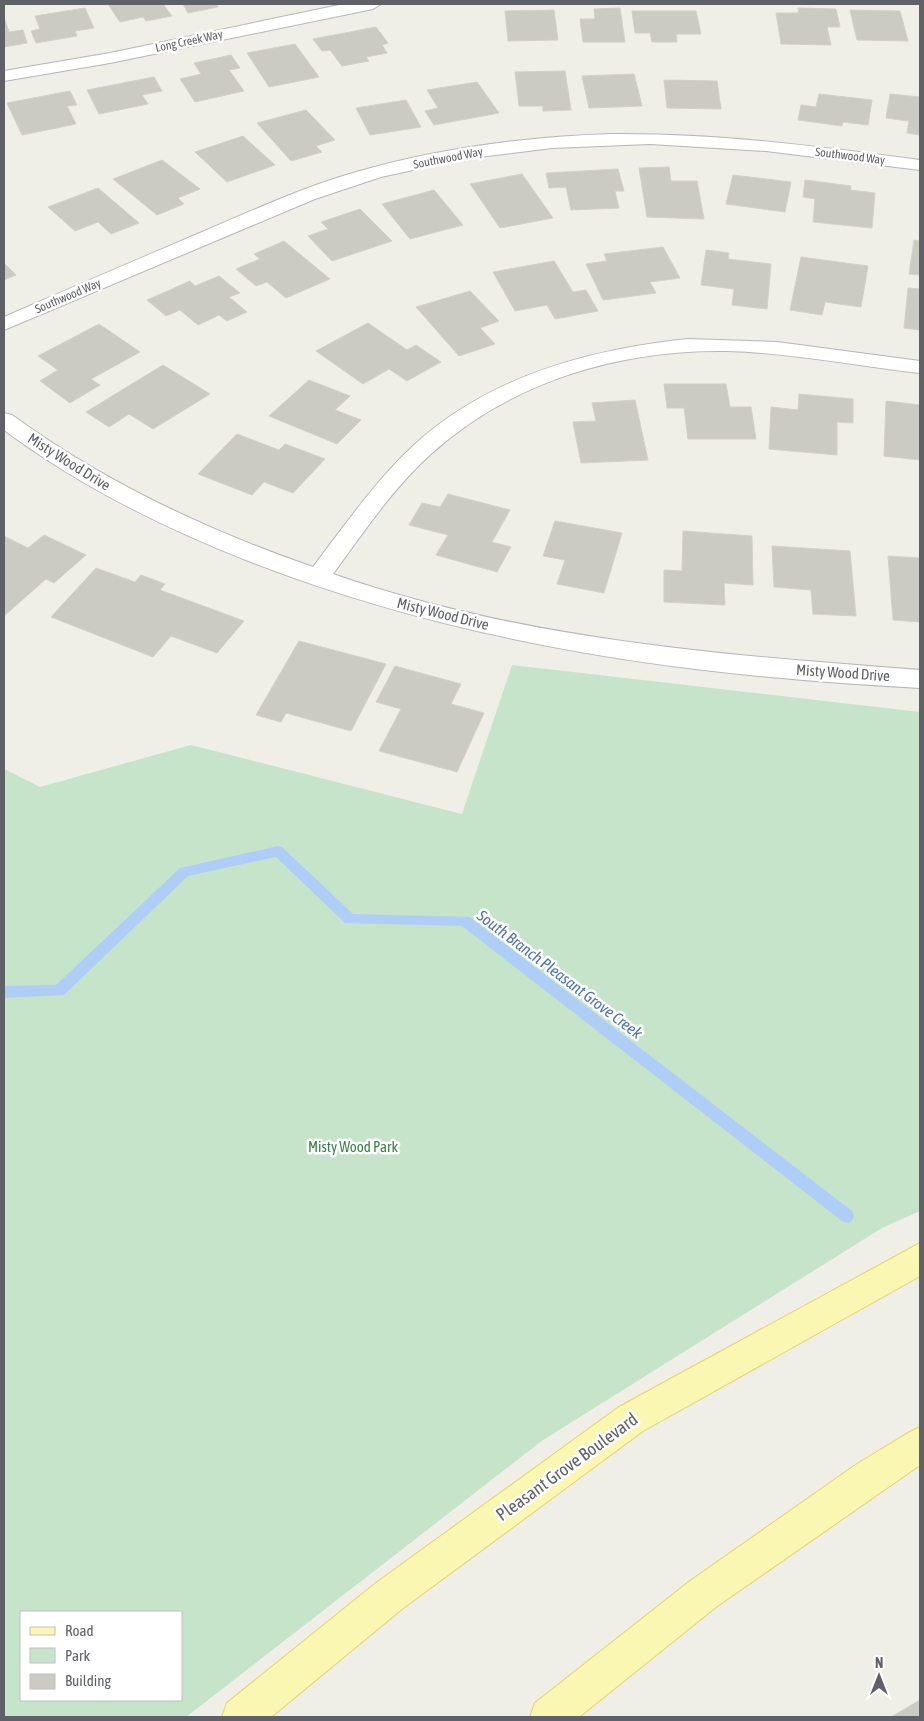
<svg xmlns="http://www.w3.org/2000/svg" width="924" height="1721" font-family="'Asap Condensed',sans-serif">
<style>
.green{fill:#c6e4ca;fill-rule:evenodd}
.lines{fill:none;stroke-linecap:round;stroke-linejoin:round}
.stream{fill:#aecef8;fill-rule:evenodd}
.building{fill:#cbcac3;stroke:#d4d1c6}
.minor-casing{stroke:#b4b6ba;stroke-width:2}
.major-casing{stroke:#e7d468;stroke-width:2}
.minor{fill:#fff;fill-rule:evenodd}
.major{fill:#f9f7b2;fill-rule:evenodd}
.labels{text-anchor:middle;stroke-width:5;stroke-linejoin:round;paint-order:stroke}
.far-street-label{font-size:12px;fill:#5e6166;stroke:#fff}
.street-label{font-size:15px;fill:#5e6166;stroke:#fff}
.park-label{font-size:15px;fill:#3b8047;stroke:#fff}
.water-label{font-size:16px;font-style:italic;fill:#4e72b2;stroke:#fff}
.near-street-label{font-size:18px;fill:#5e6166;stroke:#fff}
</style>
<rect width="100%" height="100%" fill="#efeee7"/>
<path class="green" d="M 512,665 L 920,712 L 920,1211 L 882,1228 L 543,1440 L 186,1717 L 4,1717 L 4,769 L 40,787 L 191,745 L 462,814 ZM 21,1612 L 181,1612 L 181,1700 L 21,1700 Z"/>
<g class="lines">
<path class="stream" d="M 278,846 L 282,847 L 353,914 L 470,917 L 852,1211 L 854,1216 L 852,1221 L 847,1223 L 842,1221 L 462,926 L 345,923 L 276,857 L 188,876 L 64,995 L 4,998 L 4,986 L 56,985 L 180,868 Z"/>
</g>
<path class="building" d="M 108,4 L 163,4 L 172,16 L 146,21 L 143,17 L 120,22 Z
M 183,4 L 216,4 L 218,7 L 188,13 Z
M 85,8 L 94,28 L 75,31 L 77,36 L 36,43 L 31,31 L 40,29 L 35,16 Z
M 620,8 L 625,42 L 583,42 L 580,19 L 595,19 L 594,9 Z
M 798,8 L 836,9 L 840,27 L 827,27 L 831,45 L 781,44 L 776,13 L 799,13 Z
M 554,10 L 558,40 L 508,41 L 505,11 Z
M 850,10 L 900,11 L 908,41 L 857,40 Z
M 632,11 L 696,11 L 701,34 L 676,34 L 677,42 L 652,42 L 650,33 L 635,33 Z
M 4,17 L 9,32 L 23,30 L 27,43 L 4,47 Z
M 376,27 L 388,43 L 382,45 L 387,53 L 366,57 L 369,61 L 342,66 L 330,50 L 322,51 L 313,39 Z
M 295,44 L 319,77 L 269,87 L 247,53 Z
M 231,55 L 240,68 L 229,70 L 244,91 L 195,102 L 180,79 L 201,74 L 194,63 Z
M 565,71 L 571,110 L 543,111 L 543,106 L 519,106 L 515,72 Z
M 634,74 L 642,106 L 589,108 L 582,76 Z
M 154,77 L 162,91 L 142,95 L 148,104 L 99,114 L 87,90 Z
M 664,80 L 717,81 L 721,109 L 667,108 Z
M 477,82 L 499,113 L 434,125 L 425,111 L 438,108 L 427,90 Z
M 70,91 L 77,105 L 67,106 L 76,124 L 22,135 L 7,103 Z
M 819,94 L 872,100 L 868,125 L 843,122 L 842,126 L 798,120 L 801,105 L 816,107 Z
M 890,94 L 920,97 L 920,135 L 907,133 L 909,121 L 886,118 Z
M 406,100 L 421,127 L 370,135 L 356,108 Z
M 306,110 L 335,140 L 316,146 L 322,152 L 291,161 L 257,123 Z
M 243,136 L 275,165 L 227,182 L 195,152 Z
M 162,160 L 200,189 L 178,198 L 184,204 L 157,215 L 113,179 Z
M 669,167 L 671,181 L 697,181 L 704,219 L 647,217 L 639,168 Z
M 618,169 L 624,191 L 615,191 L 619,208 L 571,210 L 566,187 L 549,188 L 546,173 Z
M 522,174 L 553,218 L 500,228 L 470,184 Z
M 733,175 L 791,182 L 785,212 L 726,204 Z
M 805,180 L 851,186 L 850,190 L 875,193 L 872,228 L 813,222 L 815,199 L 803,197 Z
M 98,188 L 139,223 L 111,234 L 98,222 L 75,231 L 48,207 Z
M 434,190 L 463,225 L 410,239 L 382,204 Z
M 360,209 L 392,241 L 332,261 L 308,236 L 328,229 L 321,222 Z
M 914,240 L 920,241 L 920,275 L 909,274 Z
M 284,241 L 330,279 L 286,298 L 267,282 L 256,286 L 236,269 L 260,259 L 254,254 Z
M 663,247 L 680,278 L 650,282 L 656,293 L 603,300 L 586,264 L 607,261 L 604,254 Z
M 706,250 L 729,253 L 728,259 L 771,264 L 767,309 L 732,305 L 734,289 L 701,285 Z
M 801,257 L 868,266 L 861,307 L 825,302 L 822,315 L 790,310 Z
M 554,261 L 573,292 L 586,290 L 598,311 L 555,319 L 547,305 L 515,311 L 493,272 Z
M 4,263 L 16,275 L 4,280 Z
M 219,276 L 240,293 L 229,297 L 247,312 L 227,321 L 219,315 L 198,325 L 180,310 L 166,316 L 147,300 L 190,281 L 195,286 Z
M 908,288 L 920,289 L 920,330 L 904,328 Z
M 470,291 L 499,321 L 480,328 L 495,344 L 459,356 L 416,307 Z
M 368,323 L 407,350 L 416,345 L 441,362 L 407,381 L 389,369 L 363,384 L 316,351 Z
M 99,324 L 140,352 L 91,379 L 100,385 L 70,403 L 40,381 L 58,370 L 38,356 Z
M 163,365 L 210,394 L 153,429 L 129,414 L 109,427 L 86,412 Z
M 309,380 L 350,396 L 335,410 L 361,420 L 337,444 L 269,416 Z
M 664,384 L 726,384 L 730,407 L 751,407 L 756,439 L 688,439 L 684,408 L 667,408 Z
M 799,394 L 853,399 L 853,423 L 837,422 L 837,455 L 769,449 L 771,407 L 798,410 Z
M 635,400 L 648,460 L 581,463 L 573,422 L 596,421 L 592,403 Z
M 886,401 L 920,405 L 920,460 L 884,456 Z
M 237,434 L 279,450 L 285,444 L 325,459 L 293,493 L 264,482 L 252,495 L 198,474 Z
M 448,494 L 510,510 L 492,542 L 511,547 L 497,572 L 436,555 L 448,535 L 409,525 L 422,503 L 440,507 Z
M 555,521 L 622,533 L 604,593 L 557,584 L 565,560 L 543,556 Z
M 683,531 L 752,536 L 753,585 L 724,583 L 725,605 L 664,602 L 664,570 L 682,571 Z
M 44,535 L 86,555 L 54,583 L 46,579 L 4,616 L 4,536 L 28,548 Z
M 772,546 L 850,551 L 856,616 L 813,614 L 811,590 L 774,587 Z
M 888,556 L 920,558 L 920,622 L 893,620 Z
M 96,568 L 135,582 L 141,575 L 165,584 L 160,590 L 244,621 L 217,653 L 171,636 L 153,657 L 51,617 Z
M 299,641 L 386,664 L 351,731 L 286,713 L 281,722 L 256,715 Z
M 395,666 L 461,684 L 451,704 L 484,713 L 457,772 L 379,751 L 401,709 L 376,702 Z
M 920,1700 L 920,1717 L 891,1717 Z"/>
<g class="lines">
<defs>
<path id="minor" d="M 344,4 L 381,4 L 373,9 L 110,63 L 4,81 L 4,71 L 110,53 Z
M 611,134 C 715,133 817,146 920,160 L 920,170 L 766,151 L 650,144 L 552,148 L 463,159 L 381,177 L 315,199 L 4,330 L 4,317 C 70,288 136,260 202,232 C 249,212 297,190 346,175 C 432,149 522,137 611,134 Z
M 688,339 L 777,342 L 920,361 L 920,373 C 856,366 793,353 728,351 C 622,349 511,381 431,454 C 393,488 363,533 333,574 C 522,640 722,655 920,670 L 920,688 C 690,676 468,646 251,562 C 164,528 79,486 4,430 L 4,413 L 12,415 C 104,482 206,530 313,567 C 345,525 376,480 414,445 C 489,376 590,349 688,339 Z"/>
<path id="major" d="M 920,1243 L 920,1276 L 643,1431 L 402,1609 L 271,1717 L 222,1717 L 227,1703 L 376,1583 L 619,1407 Z
M 920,1427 L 920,1465 L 716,1607 L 579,1717 L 530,1717 L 535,1703 L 690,1581 L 857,1464 L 908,1433 Z"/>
</defs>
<use href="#minor" class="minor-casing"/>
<use href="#major" class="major-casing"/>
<use href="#minor" class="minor"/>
<use href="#major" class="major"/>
</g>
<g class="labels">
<g class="far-street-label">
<text transform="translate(189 41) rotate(-12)" y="4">Long Creek Way</text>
<text transform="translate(850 156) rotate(7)" y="4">Southwood Way</text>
<text transform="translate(448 158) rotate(-11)" y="4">Southwood Way</text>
<text transform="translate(68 296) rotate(-23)" y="4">Southwood Way</text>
</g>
<g class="street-label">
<text transform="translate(69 462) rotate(32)" y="5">Misty Wood Drive</text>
<text transform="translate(443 614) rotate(14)" y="5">Misty Wood Drive</text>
<text transform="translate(843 673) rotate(4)" y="5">Misty Wood Drive</text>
</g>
<g class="park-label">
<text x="353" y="1152">Misty Wood Park</text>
</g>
<g class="water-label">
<text transform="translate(560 974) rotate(37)" y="6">South Branch Pleasant Grove Creek</text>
</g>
<g class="near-street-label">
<text transform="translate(567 1467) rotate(-36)" y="6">Pleasant Grove Boulevard</text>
</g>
</g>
<rect width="924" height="1721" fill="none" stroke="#5e6166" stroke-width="10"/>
<rect x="20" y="1611" width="162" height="90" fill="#ffffff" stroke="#bfc0c2"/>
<rect x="30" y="1627" width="25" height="8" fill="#f9f7b2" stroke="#bfc0c2"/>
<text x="65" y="1636" font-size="15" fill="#5e6166">Road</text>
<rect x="30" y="1648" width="25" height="15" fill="#c6e4ca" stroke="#bfc0c2"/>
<text x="65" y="1661" font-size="15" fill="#5e6166">Park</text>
<rect x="30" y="1674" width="25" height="15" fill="#cbcac3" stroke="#bfc0c2"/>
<text x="65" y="1686" font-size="15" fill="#5e6166">Building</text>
<g transform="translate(879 1676)" stroke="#ffffff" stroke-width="4" paint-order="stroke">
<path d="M0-4L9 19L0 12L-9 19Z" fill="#5e6166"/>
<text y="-8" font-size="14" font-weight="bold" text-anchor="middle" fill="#5e6166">N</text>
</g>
</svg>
